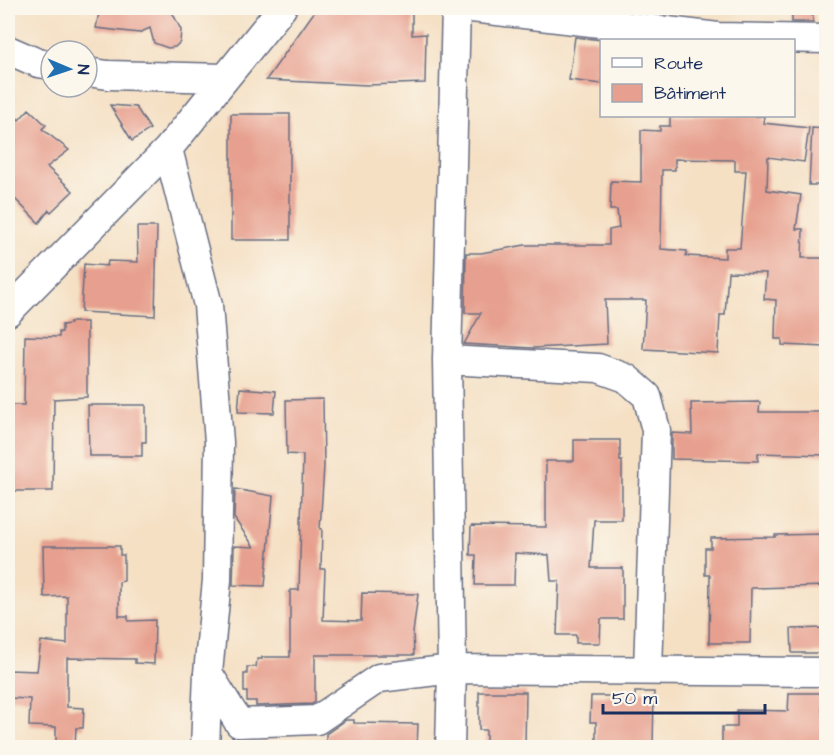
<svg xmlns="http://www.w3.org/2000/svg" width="834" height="755" font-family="'Architects Daughter',sans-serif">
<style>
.building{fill:#e7a08f;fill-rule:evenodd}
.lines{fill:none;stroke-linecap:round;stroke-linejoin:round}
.minor-casing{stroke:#676d82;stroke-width:31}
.minor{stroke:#fff;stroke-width:28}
</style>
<rect width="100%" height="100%" fill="#fbf7ec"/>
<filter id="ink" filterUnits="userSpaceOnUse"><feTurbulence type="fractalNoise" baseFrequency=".0167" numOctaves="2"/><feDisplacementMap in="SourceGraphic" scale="12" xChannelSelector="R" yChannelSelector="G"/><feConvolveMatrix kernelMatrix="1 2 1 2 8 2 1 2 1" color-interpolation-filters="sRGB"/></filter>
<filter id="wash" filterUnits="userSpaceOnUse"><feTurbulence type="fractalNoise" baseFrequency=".008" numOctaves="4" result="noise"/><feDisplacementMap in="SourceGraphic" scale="24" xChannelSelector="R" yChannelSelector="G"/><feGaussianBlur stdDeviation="1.35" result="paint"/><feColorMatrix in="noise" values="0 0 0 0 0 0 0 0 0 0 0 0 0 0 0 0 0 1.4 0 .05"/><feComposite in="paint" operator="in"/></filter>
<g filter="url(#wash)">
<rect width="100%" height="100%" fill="#f5e0c4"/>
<g id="blocks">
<path class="building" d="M 100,8 L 170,8 L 181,30 L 180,42 L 175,47 L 168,48 L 154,43 L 150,28 L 139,33 L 96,28 Z
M 317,8 L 368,8 L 367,12 L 412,12 L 412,35 L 426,34 L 425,83 L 367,85 L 266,80 Z
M 792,8 L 812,8 L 813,22 L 792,22 Z
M 575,37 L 602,40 L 602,84 L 569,80 Z
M 110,105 L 136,107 L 150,129 L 132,141 Z
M 8,108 L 19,120 L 29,109 L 46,125 L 42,129 L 69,150 L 47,167 L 73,191 L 51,212 L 49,210 L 39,223 L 8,192 Z
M 231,114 L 290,114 L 290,240 L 231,240 Z
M 670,116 L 764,116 L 763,123 L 809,128 L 804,162 L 768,157 L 767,190 L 801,195 L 796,229 L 803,229 L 802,258 L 826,258 L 826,347 L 782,345 L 782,339 L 775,339 L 776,300 L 764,299 L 766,273 L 728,272 L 725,315 L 720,315 L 718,353 L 643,349 L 646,300 L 605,300 L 607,344 L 533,348 L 464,344 L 481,313 L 465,313 L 466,253 L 481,253 L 525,245 L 609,245 L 609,230 L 619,228 L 617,210 L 610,210 L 611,181 L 641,182 L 641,130 L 660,131 L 660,126 L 670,126 ZM 675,159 L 735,160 L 735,171 L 746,171 L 740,248 L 725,248 L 725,258 L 686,256 L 687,251 L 661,249 L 662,170 L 675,170 Z
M 812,128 L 826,129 L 826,185 L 809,185 Z
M 137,227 L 157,227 L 155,316 L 81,312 L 84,264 L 107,266 L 108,261 L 138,262 Z
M 70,322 L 87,322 L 87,397 L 54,399 L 53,491 L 8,491 L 8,405 L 24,405 L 25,336 L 59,337 L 59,332 L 62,332 L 62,325 L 70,324 Z
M 240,388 L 276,391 L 274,413 L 238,412 Z
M 323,399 L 324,466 L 320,529 L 322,529 L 321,569 L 325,569 L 323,620 L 361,621 L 362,593 L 418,594 L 413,633 L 414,655 L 315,655 L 315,701 L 312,704 L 256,706 L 256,701 L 247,701 L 247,692 L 244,692 L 244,674 L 247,674 L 247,667 L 256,667 L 257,659 L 262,659 L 262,657 L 290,657 L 290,590 L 299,590 L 303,455 L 287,454 L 286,400 Z
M 760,402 L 759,412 L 826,412 L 826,455 L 758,453 L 758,461 L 672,459 L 672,433 L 692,434 L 691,403 Z
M 88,405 L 146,405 L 146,442 L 142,442 L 142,456 L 89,456 Z
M 574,440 L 620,440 L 620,461 L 622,461 L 622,520 L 594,520 L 591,568 L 623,568 L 623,619 L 601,619 L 600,643 L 576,643 L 576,635 L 557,635 L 559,581 L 551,581 L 549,555 L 515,553 L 514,585 L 475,585 L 476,555 L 470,555 L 471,526 L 546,527 L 546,461 L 574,461 Z
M 235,489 L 273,496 L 265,586 L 233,585 L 234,546 L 254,547 L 234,518 Z
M 826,534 L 826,586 L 751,588 L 750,643 L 709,643 L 710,575 L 705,575 L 705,548 L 711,548 L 711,538 L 775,537 L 775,535 Z
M 43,546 L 120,546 L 120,555 L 124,555 L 124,581 L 119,582 L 119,616 L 128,616 L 128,621 L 155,620 L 154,664 L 135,663 L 135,659 L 67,658 L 67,707 L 84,708 L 83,728 L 76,728 L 75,747 L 56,747 L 56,727 L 29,726 L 30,699 L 8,698 L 8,670 L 37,671 L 41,641 L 67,644 L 67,596 L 44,597 Z
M 824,628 L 825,653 L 792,653 L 791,629 Z
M 479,692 L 526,692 L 525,747 L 486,747 L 486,730 L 479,730 Z
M 635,692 L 654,692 L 653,747 L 596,747 L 596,722 L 590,722 L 591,696 L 635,696 Z
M 789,693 L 823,693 L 822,711 L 826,711 L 824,747 L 722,747 L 722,727 L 737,727 L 737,710 L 788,711 Z
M 346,720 L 354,720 L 354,723 L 418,724 L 417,747 L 326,747 L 326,734 Z"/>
</g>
</g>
<g filter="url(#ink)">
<use href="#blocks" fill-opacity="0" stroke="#676d82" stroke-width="1.5"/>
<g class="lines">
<defs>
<path id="minor" d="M 472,8 L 718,37 L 826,39
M 8,50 L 38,63 L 51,65
M 87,72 L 108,75 L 224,78
M 168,149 L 208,305 L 219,442 L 217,580 L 208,673 L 205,748
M 8,312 L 168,149 L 282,8
M 447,360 L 598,368 L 626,378 L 647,396 L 656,430 L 648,670
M 208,673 L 239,723 L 317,720 L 379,678 L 452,669 L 826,672
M 450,748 L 452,669 L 447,360 L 456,8"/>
</defs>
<use href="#minor" class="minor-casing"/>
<use href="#minor" class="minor"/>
</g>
</g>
<rect width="834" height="755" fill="none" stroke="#fbf7ec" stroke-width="30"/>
<rect x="600" y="39" width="195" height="78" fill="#fbf7ec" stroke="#a1a7b3" stroke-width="1.5"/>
<rect x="612" y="58" width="30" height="9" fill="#ffffff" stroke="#a1a7b3" stroke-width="1.5"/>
<text x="654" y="69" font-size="18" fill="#1b2f5e">Route</text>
<rect x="612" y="84" width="30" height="18" fill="#e7a08f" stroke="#a1a7b3" stroke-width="1.5"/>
<text x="654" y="99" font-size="18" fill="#1b2f5e">Bâtiment</text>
<g transform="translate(69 69) rotate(92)"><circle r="28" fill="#fbf7ec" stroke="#a1a7b3" stroke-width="1.5"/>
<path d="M0-4.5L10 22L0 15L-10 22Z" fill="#1f6fb2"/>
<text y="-9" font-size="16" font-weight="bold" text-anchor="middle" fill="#1b2f5e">N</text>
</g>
<path d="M603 704v9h162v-9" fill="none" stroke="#1b2f5e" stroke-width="3"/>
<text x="612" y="704" font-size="18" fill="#1b2f5e" stroke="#fbf7ec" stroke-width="4.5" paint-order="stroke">50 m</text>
</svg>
